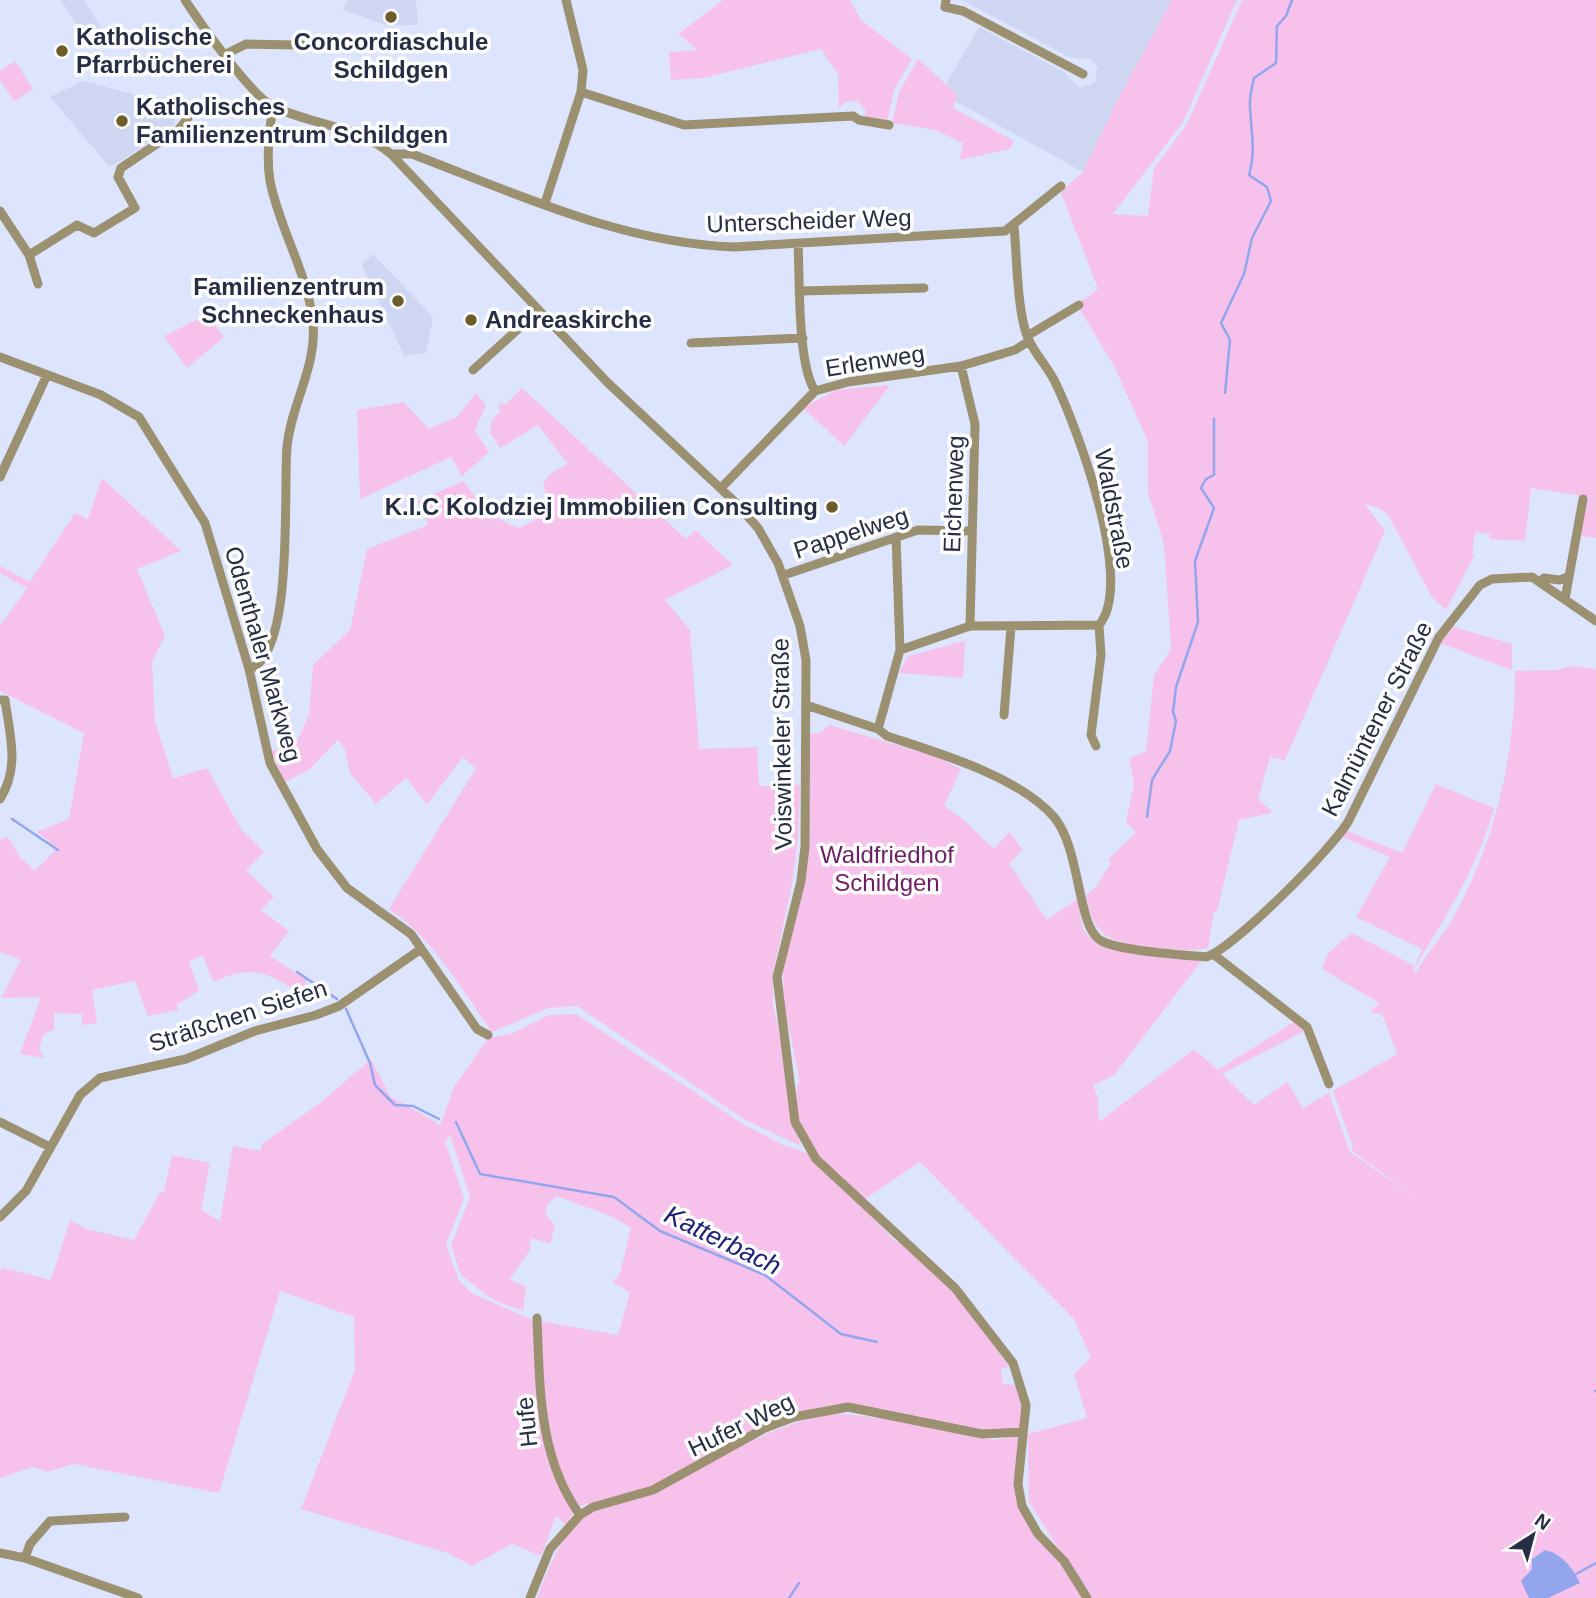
<svg xmlns="http://www.w3.org/2000/svg" width="1596" height="1598" font-family="Helvetica,sans-serif">
<style>
.built{fill:#ced6f1}
.green{fill:#f6c2ec}
.water{fill:#93a5ed}
.lines{fill:none;stroke-linecap:round;stroke-linejoin:round}
.stream{stroke:#93a5ed;stroke-width:2.5}
.minor{stroke:#9b9170;stroke-width:9}
.poi-dot{fill:#6c5d2a;stroke:#fff;stroke-width:2.5}
.labels{text-anchor:middle;stroke-width:7;stroke-linejoin:round;paint-order:stroke}
.poi-label{font-size:24px;font-weight:bold;fill:#272d45;stroke:#fff;text-anchor:start}
.street-label{font-size:24px;fill:#272d45;stroke:#fff}
.park-label{font-size:24px;fill:#6c1f63;stroke:#fff}
.water-label{font-size:26px;font-style:italic;fill:#1d2173;stroke:#fff}
</style>
<rect width="100%" height="100%" fill="#dde4fe"/>
<path class="built" d="M 61,0 L 84,0 L 106,36 L 84,36 Z
M 347,0 L 416,0 L 418,25 L 387,25 L 343,10 Z
M 962,0 L 1172,0 L 1121,93 L 1083,172 L 955,101 L 958,94 L 946,84 L 979,27 L 1064,72 L 1079,88 L 1095,83 L 1097,66 L 1090,59 L 1071,58 Z
M 83,81 L 178,106 L 173,126 L 114,165 L 108,165 L 50,97 Z
M 373,254 L 433,317 L 426,353 L 404,356 L 362,265 Z"/>
<path class="green" d="M 723,0 L 850,0 L 861,20 L 912,59 L 894,90 L 887,122 L 866,119 L 865,109 L 857,101 L 846,102 L 839,108 L 838,74 L 821,49 L 703,78 L 671,80 L 669,52 L 698,50 L 678,34 Z
M 1172,0 L 1237,0 L 1183,122 L 1113,214 L 1148,216 L 1154,168 L 1187,124 L 1242,0 L 1596,0 L 1596,538 L 1580,536 L 1588,497 L 1531,488 L 1525,541 L 1489,539 L 1490,534 L 1475,532 L 1472,553 L 1474,556 L 1446,610 L 1432,597 L 1388,515 L 1381,509 L 1365,504 L 1385,531 L 1285,760 L 1270,757 L 1258,799 L 1271,810 L 1271,813 L 1239,820 L 1217,911 L 1214,911 L 1208,948 C 1188,953 1121,948 1104,934 C 1092,924 1089,910 1086,895 L 1096,887 L 1111,863 L 1108,859 L 1136,833 L 1126,822 L 1134,784 L 1129,758 L 1146,752 L 1154,676 L 1171,649 L 1164,544 L 1148,493 L 1148,441 L 1113,364 L 1077,305 L 1098,289 L 1061,192 L 1083,172 L 1121,93 Z
M 918,59 L 958,95 L 953,108 L 1014,141 L 1010,149 L 960,160 L 963,143 L 935,130 L 892,123 L 899,92 Z
M 15,61 L 33,89 L 14,101 L 0,80 L 0,71 Z
M 207,315 L 224,337 L 187,368 L 164,336 Z
M 890,385 L 844,446 L 803,408 L 836,390 Z
M 522,388 L 686,539 L 695,530 L 733,565 L 665,600 L 690,630 L 699,749 L 757,747 L 759,786 L 800,785 L 798,837 L 791,889 L 773,973 L 773,1006 L 788,1070 L 790,1117 L 801,1146 L 745,1120 L 577,1006 L 548,1008 L 492,1032 C 461,989 434,939 389,909 L 476,768 L 463,757 L 427,804 L 406,778 L 376,804 L 350,773 L 345,749 L 338,740 L 309,770 L 285,782 L 271,751 L 296,744 L 309,714 L 313,665 L 350,630 L 367,549 L 428,525 L 417,501 L 464,481 L 485,513 L 518,528 L 536,520 L 549,503 L 543,484 L 550,474 L 568,464 L 538,425 L 500,448 L 490,433 L 492,420 L 501,411 L 498,407 L 502,402 L 505,405 Z
M 476,393 L 486,405 L 475,430 L 489,452 L 462,476 L 451,457 L 360,499 L 357,410 L 404,402 L 429,429 L 457,417 Z
M 102,478 L 181,551 L 137,569 L 165,636 L 152,661 L 155,721 L 173,778 L 171,779 L 207,768 L 241,829 L 264,852 L 246,870 L 274,897 L 261,910 L 289,931 L 270,956 L 307,980 L 301,994 C 268,971 250,965 213,982 L 203,956 L 189,961 L 199,991 L 177,1004 L 178,1010 L 148,1016 L 135,981 L 92,990 L 97,1023 L 82,1025 L 82,1014 L 54,1013 L 54,1030 L 43,1034 L 39,1050 L 45,1058 L 20,1054 L 41,997 L 1,998 L 21,960 L 0,952 L 0,840 L 8,837 L 19,856 L 35,871 L 57,848 L 37,832 L 69,819 L 84,733 L 0,691 L 0,626 L 27,588 L 0,573 L 0,566 L 30,582 L 75,513 L 88,519 Z
M 1451,626 L 1512,644 L 1512,670 L 1440,643 Z
M 965,641 L 963,678 L 899,673 L 908,656 Z
M 1572,666 L 1596,669 L 1596,1598 L 1090,1598 L 1029,1502 L 1028,1434 L 1087,1418 L 1074,1374 L 1091,1358 L 1074,1319 L 920,1162 L 862,1201 C 841,1179 808,1154 799,1123 C 796,1110 797,1097 797,1084 L 800,1082 L 784,1005 L 783,973 L 808,838 L 810,734 L 821,733 L 829,725 L 935,756 L 961,769 L 944,806 L 964,820 L 994,849 L 1009,832 L 1023,850 L 1009,864 L 1047,920 L 1079,898 C 1080,910 1079,925 1087,935 C 1104,957 1174,957 1202,960 L 1114,1075 L 1093,1085 L 1098,1098 L 1099,1122 L 1194,1049 L 1218,1070 L 1295,1021 L 1306,1030 L 1222,1074 L 1254,1105 L 1287,1082 L 1303,1108 L 1329,1093 L 1350,1152 L 1419,1200 L 1351,1150 L 1353,1148 L 1333,1091 L 1397,1054 L 1382,1014 L 1370,1013 L 1379,1003 L 1322,969 L 1328,953 L 1352,933 L 1415,966 L 1422,949 L 1356,917 L 1390,857 L 1342,837 L 1347,831 L 1402,853 L 1436,784 L 1494,808 C 1478,867 1447,914 1416,966 L 1412,969 L 1416,972 C 1427,953 1442,937 1453,918 C 1495,842 1515,757 1515,671 L 1558,670 Z
M 576,1014 L 743,1124 L 783,1145 L 811,1154 L 893,1239 L 926,1262 L 956,1291 L 1009,1367 L 1001,1368 L 1003,1384 L 1019,1385 L 1026,1407 L 1023,1430 L 996,1432 L 830,1408 L 830,1405 L 796,1413 L 656,1485 L 580,1506 C 545,1486 543,1359 540,1321 L 618,1335 L 630,1293 L 612,1281 L 619,1277 L 631,1228 L 611,1216 L 556,1196 L 548,1204 L 545,1213 L 555,1226 L 550,1244 L 531,1238 L 530,1250 L 509,1280 L 526,1286 L 523,1311 L 493,1300 L 461,1275 L 451,1245 L 470,1197 L 450,1135 L 445,1141 L 464,1198 L 446,1245 L 459,1280 L 471,1293 L 535,1321 L 545,1445 L 552,1470 L 573,1513 L 566,1525 L 556,1516 L 541,1556 L 512,1544 L 472,1566 L 448,1553 L 301,1509 L 355,1370 L 354,1317 L 280,1291 L 219,1493 L 74,1464 L 47,1472 L 33,1467 L 0,1478 L 0,1271 L 4,1268 L 51,1280 L 70,1220 L 87,1229 L 134,1240 L 160,1192 L 164,1192 L 172,1155 L 210,1163 L 201,1210 L 220,1221 L 233,1146 L 261,1151 L 262,1144 L 320,1103 L 371,1059 L 390,1096 L 440,1125 L 455,1085 L 488,1039 L 513,1033 L 549,1015 Z
M 833,1413 L 880,1418 L 995,1440 L 1023,1435 L 1023,1503 L 1084,1598 L 537,1598 C 547,1572 564,1527 590,1512 C 603,1504 622,1504 636,1498 C 703,1470 761,1427 833,1413 Z"/>
<path class="water" d="M 1545,1550 C 1561,1553 1573,1568 1580,1583 L 1548,1598 L 1529,1598 L 1521,1581 L 1532,1569 L 1532,1559 Z"/>
<g class="lines">
<path class="stream" d="M 1225,393 L 1230,340 L 1221,323 L 1244,274 L 1252,238 L 1271,201 L 1267,187 L 1249,175 C 1256,151 1251,131 1250,107 C 1249,98 1252,87 1254,78 L 1276,63 L 1277,26 L 1286,16 L 1292,0
M 1147,817 L 1152,780 L 1170,751 L 1176,721 L 1173,712 L 1176,687 L 1198,622 L 1195,561 L 1214,508 L 1201,488 L 1206,479 L 1214,475 L 1214,419
M 12,819 L 58,850
M 297,972 L 337,999
M 346,1009 L 370,1063 L 375,1085 L 395,1105 L 413,1106 L 439,1119
M 456,1122 L 480,1174 L 614,1197 L 660,1231 L 765,1275 L 841,1334 L 877,1342
M 1595,1391 L 1596,1391
M 1576,1574 L 1596,1563
M 789,1598 L 799,1583"/>
<path class="minor" d="M 185,0 C 200,23 253,99 276,108 C 315,125 357,126 391,154 L 608,383 L 735,502 L 758,528 L 778,563 L 800,626 L 806,660 L 805,847 L 801,881 L 777,977 L 795,1122 L 816,1159 L 955,1288 L 1013,1363 L 1026,1405 L 1018,1484 L 1022,1506 L 1038,1534 L 1064,1561 L 1087,1598
M 946,0 L 945,7 L 963,11 L 1083,74
M 226,54 L 246,44 L 364,46
M 581,92 L 684,125 L 853,116 L 859,120 L 889,125
M 391,154 L 412,154 C 517,194 621,243 734,247 L 1005,231 L 1061,186
M 545,203 L 581,92 L 583,70 L 566,0
M 0,211 L 29,255 L 38,284
M 798,244 C 800,280 797,363 815,391
M 29,255 L 77,225 L 94,233 L 135,208 L 118,177 L 121,168 L 179,129 L 188,118
M 801,291 L 924,288
M 1027,336 L 1079,305
M 691,343 L 803,338
M 0,357 L 101,395 L 139,417 L 205,523 L 249,669 L 270,763 L 317,849 L 347,888 L 411,934 L 477,1029 L 488,1035
M 961,366 L 975,424 L 970,626
M 473,370 L 538,311
M 0,477 L 47,375
M 721,488 L 815,391 L 848,382 L 961,366 L 1015,350 L 1029,341
M 896,537 L 900,650
M 784,575 L 918,530 L 972,531
M 1540,582 L 1544,578 L 1560,580 L 1569,576
M 1565,599 L 1583,499
M 249,669 C 295,656 283,488 287,447 C 291,404 317,367 313,323 C 308,273 280,231 270,181 C 266,157 269,131 273,107
M 0,700 L 5,700 C 10,736 20,767 0,799
M 806,705 L 878,729 L 887,736 C 938,753 1018,776 1054,817 C 1081,849 1077,926 1100,940 C 1116,951 1184,955 1206,957 C 1232,950 1335,846 1349,820 L 1439,637 L 1480,585 L 1492,579 L 1532,577 L 1596,621
M 1004,715 L 1011,627
M 878,729 L 900,650 L 970,626 L 1099,625 C 1135,583 1078,430 1056,384 C 1049,368 1035,355 1028,338 C 1017,313 1017,256 1014,226
M 1096,746 L 1091,735 L 1101,655 L 1099,625
M 1213,954 L 1307,1027 L 1329,1084
M 0,1122 L 50,1147
M 0,1217 L 26,1191 L 80,1095 L 100,1078 L 186,1059 L 255,1031 L 316,1015 L 339,1006 L 421,949
M 537,1318 C 540,1387 538,1457 580,1515
M 0,1553 L 25,1558 L 138,1598
M 25,1558 L 30,1544 L 50,1521 L 125,1517
M 530,1598 L 550,1549 L 580,1515 L 593,1507 L 653,1490 L 765,1428 L 794,1417 L 848,1407 L 982,1434 L 1022,1432"/>
</g>
<g class="poi-dot">
<circle cx="391" cy="17" r="7"/>
<circle cx="62" cy="51" r="7"/>
<circle cx="122" cy="121" r="7"/>
<circle cx="398" cy="301" r="7"/>
<circle cx="471" cy="320" r="7"/>
<circle cx="832" cy="507" r="7"/>
</g>
<g class="labels">
<g class="poi-label">
<text x="76" y="45">Katholische<tspan x="76" dy="28">Pfarrbücherei</tspan></text>
<text x="391" y="50" text-anchor="middle">Concordiaschule<tspan x="391" dy="28">Schildgen</tspan></text>
<text x="136" y="115">Katholisches<tspan x="136" dy="28">Familienzentrum Schildgen</tspan></text>
<text x="384" y="295" text-anchor="end">Familienzentrum<tspan x="384" dy="28">Schneckenhaus</tspan></text>
<text x="485" y="328">Andreaskirche</text>
<text x="818" y="515" text-anchor="end">K.I.C Kolodziej Immobilien Consulting</text>
</g>
<g class="street-label">
<text transform="translate(809 221) rotate(-2)" y="8">Unterscheider Weg</text>
<text transform="translate(875 361) rotate(-9)" y="8">Erlenweg</text>
<text transform="translate(954 494) rotate(-88)" y="8">Eichenweg</text>
<text transform="translate(1114 509) rotate(79)" y="8">Waldstraße</text>
<text transform="translate(851 533) rotate(-18)" y="8">Pappelweg</text>
<text transform="translate(263 654) rotate(74)" y="8">Odenthaler Markweg</text>
<text transform="translate(1377 719) rotate(-63)" y="8">Kalmüntener Straße</text>
<text transform="translate(782 744) rotate(-91)" y="8">Voiswinkeler Straße</text>
<text transform="translate(238 1016) rotate(-18)" y="8">Sträßchen Siefen</text>
<text transform="translate(527 1422) rotate(-96)" y="8">Hufe</text>
<text transform="translate(741 1425) rotate(-26)" y="8">Hufer Weg</text>
</g>
<g class="park-label">
<text x="887" y="863">Waldfriedhof<tspan x="887" dy="28">Schildgen</tspan></text>
</g>
<g class="water-label">
<text transform="translate(723 1240) rotate(26)" y="9">Katterbach</text>
</g>
</g>
<g transform="translate(1533 1535) rotate(36)" stroke="#ffffff" stroke-width="5" paint-order="stroke">
<path d="M0-5L12 26L0 18L-12 26Z" fill="#272d45"/>
<text y="-10" font-size="19" font-weight="bold" text-anchor="middle" fill="#272d45">N</text>
</g>
</svg>
